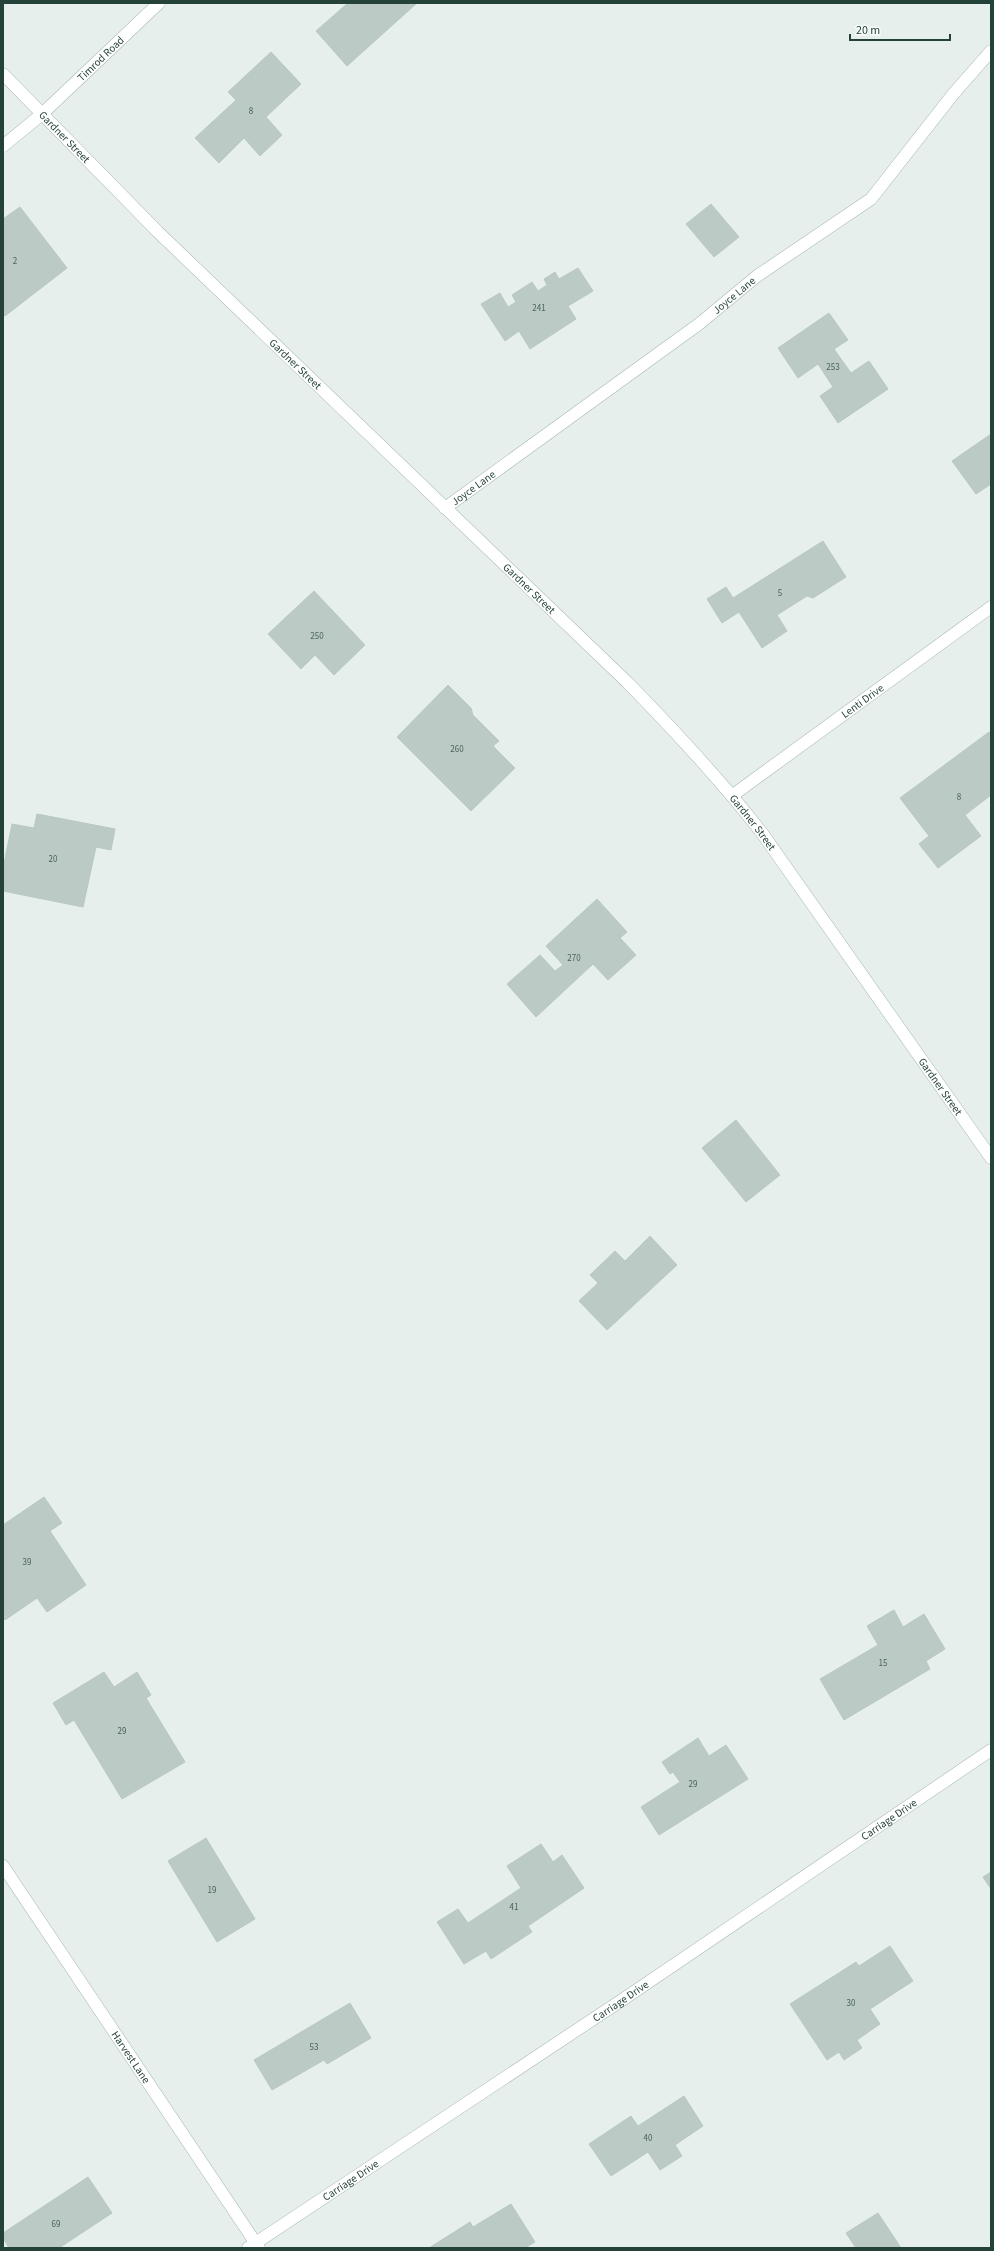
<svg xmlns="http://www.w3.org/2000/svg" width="994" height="2251" font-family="'Source Sans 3',sans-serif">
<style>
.building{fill:#bbcac4;stroke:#b8c9c2}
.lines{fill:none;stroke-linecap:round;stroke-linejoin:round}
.street-casing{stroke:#a8b8b2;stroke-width:13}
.street{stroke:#fff;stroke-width:12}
.labels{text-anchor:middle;stroke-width:3;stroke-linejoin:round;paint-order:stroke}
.number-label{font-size:9px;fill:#4a645c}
.street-label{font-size:11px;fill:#24423a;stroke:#f7fbf9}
</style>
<rect width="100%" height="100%" fill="#e6efeb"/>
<path class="building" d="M348,3H417L347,66L316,31Z
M271,52L301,84L266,117L282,135L260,156L244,138L219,163L195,138L236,100L228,92Z
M711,204L739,237L714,257L686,224Z
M20,207L67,268L5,316L3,314V219Z
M578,268L593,291L568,306L576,319L530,349L519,331L505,341L481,304L500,293L508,307L516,302L512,295L532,282L538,291L547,285L544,279L555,272L559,279Z
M829,313L848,340L834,349L851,373L869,361L888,389L838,423L820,396L833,387L818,364L798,378L778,348Z
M991,434V484L976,494L952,461Z
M823,541L846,577L813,598L807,596L777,615L787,631L762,648L739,612L722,623L707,599L726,587L733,598Z
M314,591L365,645L334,675L315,655L301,669L268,634Z
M448,685L471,708L473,715L499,741L493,746L515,768L471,811L397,737Z
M989,732L991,735V795L965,815L981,836L938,868L919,844L929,836L900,798Z
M37,814L115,829L111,850L96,847L83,907L3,891V869L12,824L34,828Z
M597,899L627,932L620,938L636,955L608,980L593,964L536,1017L507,984L540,955L555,971L563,965L546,946Z
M736,1120L780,1175L746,1202L702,1148Z
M650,1236L677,1265L607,1330L579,1301L598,1283L590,1275L615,1251L625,1261Z
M44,1497L62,1523L50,1531L86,1585L47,1612L37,1598L5,1620L3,1617V1525Z
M894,1610L903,1627L924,1614L945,1649L926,1661L930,1669L844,1720L820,1679L878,1645L867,1626Z
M104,1672L114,1687L137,1672L151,1695L146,1698L185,1762L122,1799L74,1720L66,1725L53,1703Z
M698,1738L709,1756L726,1745L748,1779L659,1835L641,1807L680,1782L673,1772L670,1774L662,1762Z
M206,1838L255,1919L217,1942L168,1861Z
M541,1844L553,1862L562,1855L584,1888L528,1926L532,1932L491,1959L486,1951L464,1964L437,1922L458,1909L468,1923L521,1888L507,1866Z
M991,1872V1889L983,1877Z
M890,1946L913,1981L870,2009L880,2024L857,2040L862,2048L844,2060L839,2052L827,2060L790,2004L856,1962L859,1966Z
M350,2003L371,2038L327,2064L324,2060L272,2090L254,2060Z
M684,2096L703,2126L675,2145L682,2156L660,2170L648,2152L611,2176L589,2144L631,2116L638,2126Z
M88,2177L112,2213L59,2248H9L3,2238V2233Z
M511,2204L535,2242L525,2248H429L470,2222L473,2227Z
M878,2213L901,2248H856L846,2233Z"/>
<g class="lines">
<defs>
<g id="street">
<path id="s1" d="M3,74L158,232L627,682C674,730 720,779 762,833L991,1158"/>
<path id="s2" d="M3,146L42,114L159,3"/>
<path id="s3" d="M445,508L699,324L757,276L871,199L954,93L991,51"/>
<path id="s4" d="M733,795L991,607"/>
<path id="s5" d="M3,1866L259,2248"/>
<path id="s6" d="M248,2248L625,1998L991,1750"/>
</g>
</defs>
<use href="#street" class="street-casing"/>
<use href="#street" class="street"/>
</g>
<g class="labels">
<g class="number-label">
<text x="251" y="114">8</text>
<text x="15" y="264">2</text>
<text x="539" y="311">241</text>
<text x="833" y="370">253</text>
<text x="780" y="596">5</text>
<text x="317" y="639">250</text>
<text x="457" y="752">260</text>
<text x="959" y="800">8</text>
<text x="53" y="862">20</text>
<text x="574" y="961">270</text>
<text x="27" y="1565">39</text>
<text x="883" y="1666">15</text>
<text x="122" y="1734">29</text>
<text x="693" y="1787">29</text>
<text x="212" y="1893">19</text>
<text x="514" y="1910">41</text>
<text x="851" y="2006">30</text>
<text x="314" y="2050">53</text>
<text x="648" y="2141">40</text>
<text x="56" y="2227">69</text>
</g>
<g class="street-label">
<text dy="4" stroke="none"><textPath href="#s2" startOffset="131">Timrod Road</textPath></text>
<text dy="4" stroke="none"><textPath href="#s1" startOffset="88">Gardner Street</textPath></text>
<text dy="4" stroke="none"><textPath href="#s3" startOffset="359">Joyce Lane</textPath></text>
<text dy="4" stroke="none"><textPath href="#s1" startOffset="412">Gardner Street</textPath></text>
<text dy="4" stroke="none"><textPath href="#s3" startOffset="35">Joyce Lane</textPath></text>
<text dy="4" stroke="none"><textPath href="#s1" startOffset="736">Gardner Street</textPath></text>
<text dy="4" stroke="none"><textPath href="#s4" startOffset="160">Lenti Drive</textPath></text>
<text dy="4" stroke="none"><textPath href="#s1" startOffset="1060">Gardner Street</textPath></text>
<text dy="4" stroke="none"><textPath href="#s1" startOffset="1384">Gardner Street</textPath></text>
<text dy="4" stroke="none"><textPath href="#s6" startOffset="771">Carriage Drive</textPath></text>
<text dy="4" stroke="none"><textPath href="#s6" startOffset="447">Carriage Drive</textPath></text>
<text dy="4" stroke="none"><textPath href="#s5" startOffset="230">Harvest Lane</textPath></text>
<text dy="4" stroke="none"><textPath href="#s6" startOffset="123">Carriage Drive</textPath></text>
</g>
</g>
<rect width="994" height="2251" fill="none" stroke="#24423a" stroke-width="8"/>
<path d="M850 34v6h100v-6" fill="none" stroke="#24423a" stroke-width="2"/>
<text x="856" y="34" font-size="12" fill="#24423a" stroke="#f7fbf9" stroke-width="3" paint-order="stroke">20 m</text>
</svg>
